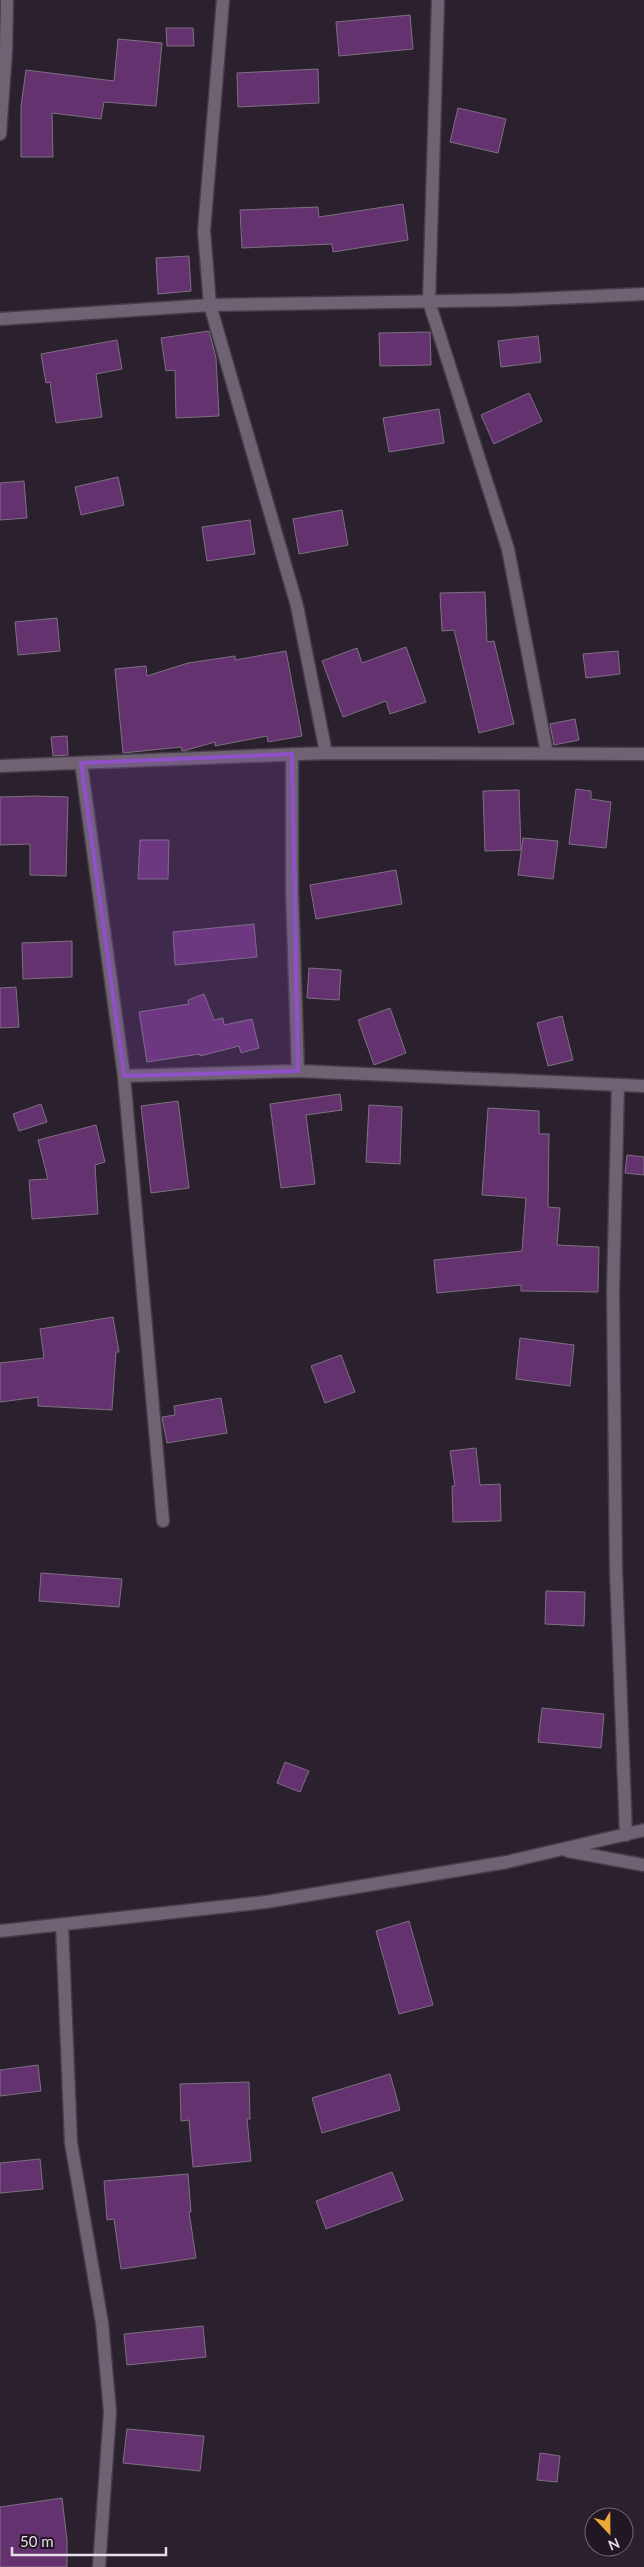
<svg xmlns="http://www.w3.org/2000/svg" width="644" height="2567" font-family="Lato,sans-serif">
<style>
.building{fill:#653270;stroke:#7d7080}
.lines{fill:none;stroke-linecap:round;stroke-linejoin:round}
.street-casing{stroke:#463c47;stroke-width:15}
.street{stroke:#6f6272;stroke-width:12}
.marked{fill:#9050c7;fill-opacity:0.2;stroke:#9050c7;stroke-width:4;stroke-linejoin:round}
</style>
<rect width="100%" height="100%" fill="#2b202d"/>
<path class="building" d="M410,15L413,49L339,56L336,22Z
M166,28H193L194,46H167Z
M118,39L162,43L156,106L104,102L101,119L52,113L53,157H21V106L26,70L114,81Z
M318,69L319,103L238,107L237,73Z
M458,108L506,119L498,153L450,142Z
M403,204L408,240L333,252L332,244L242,248L240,210L318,207L319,217Z
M189,256L191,291L158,294L156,258Z
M209,331L216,358L219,416L176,418L175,370L166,371L161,338Z
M430,332L431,365L380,366L379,333Z
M538,336L541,362L501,367L498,341Z
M117,340L122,369L96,374L102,417L56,423L50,382L46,383L41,354Z
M529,393L542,421L494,444L481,415Z
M439,409L444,443L389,452L383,418Z
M118,477L124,505L81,515L75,487Z
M24,481L27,518L0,520V483Z
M342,510L348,545L299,554L293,519Z
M250,520L255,554L207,561L202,527Z
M485,592L487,642L494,641L514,724L479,733L454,630L442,631L440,593Z
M57,618L60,651L18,655L15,622Z
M406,647L426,702L390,714L386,701L343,717L322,661L357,648L362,663Z
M286,651L302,736L268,742L267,736L215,746V742L187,750L182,751L181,747L123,753L115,669L146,666L147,676L188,663L235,656V660Z
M618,651L620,674L586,678L583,654Z
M575,719L579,740L554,745L550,724Z
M67,736L68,755L53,756L51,737Z
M576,789L591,791V799L611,802L606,848L569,844Z
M519,790L521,850L485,851L483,791Z
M36,796L68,797L66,876L30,875V844L0,845V797Z
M523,838L558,841L553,879L518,875Z
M140,840H169L168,879H138Z
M396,870L402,904L316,919L310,885Z
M254,924L257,957L175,965L173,932Z
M72,941V977L23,979L22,943Z
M309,968L341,970L339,1000L307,998Z
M16,987L19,1027L0,1028V988Z
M204,994L214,1020L223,1018L224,1025L252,1019L259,1048L241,1053L239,1046L200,1056V1054L147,1062L139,1012L189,1004L188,1000Z
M390,1008L406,1053L374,1065L358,1020Z
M562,1016L573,1060L548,1066L537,1023Z
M340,1094L342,1110L306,1115L315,1184L281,1188L270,1104Z
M178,1101L189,1188L151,1193L141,1106Z
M41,1104L47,1122L19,1131L13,1114Z
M369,1105L402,1107L400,1164L366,1162Z
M488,1108L539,1111V1134H549L548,1207L560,1208L557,1245L599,1247L598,1292L521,1291V1285L437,1293L434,1260L522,1251L526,1198L482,1195Z
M96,1125L105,1162L95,1165L98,1214L32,1219L29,1180L48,1179L38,1140Z
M627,1155L644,1157V1175L625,1173Z
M113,1317L119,1352H116L112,1410L38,1406V1397L0,1402V1363L44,1358L40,1329Z
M520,1338L574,1345L570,1386L516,1379Z
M341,1355L355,1392L325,1403L311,1366Z
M221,1398L227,1433L167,1443L162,1417L175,1415L174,1406Z
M476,1448L480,1485L500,1484L501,1521L453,1522L452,1486H455L450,1451Z
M41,1573L122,1579L119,1607L39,1601Z
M546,1591L585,1592L584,1626L545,1624Z
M542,1708L604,1714L601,1748L538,1742Z
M285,1762L309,1771L300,1792L277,1783Z
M409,1921L433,2005L399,2014L376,1931Z
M38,2065L41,2091L0,2096V2070Z
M390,2074L400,2110L322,2133L312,2098Z
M249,2082L250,2119H247L251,2161L193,2167L189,2120L181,2121L180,2084Z
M40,2159L43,2189L0,2193V2163Z
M392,2172L403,2200L326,2229L316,2201Z
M188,2174L191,2212H189L196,2258L121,2269L114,2219L107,2220L104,2181Z
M203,2326L206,2357L127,2365L124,2334Z
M127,2429L204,2436L200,2471L123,2463Z
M540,2453L560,2456L557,2482L537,2480Z
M62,2498L67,2540V2567H0V2507Z"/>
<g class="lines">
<defs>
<path id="street" d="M223,0L204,231L210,305L297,606L326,753
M438,0L429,302L508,549L547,753
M0,134L6,51L7,0
M0,319L210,305L512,300L644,294
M292,754V890L298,1071
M81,763L124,1076L163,1521
M0,766L326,753L644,754
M124,1076L298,1071L644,1086
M618,1085L613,1291L616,1570L626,1835
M568,1851L644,1865
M62,1924L71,2143L102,2323L110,2412L99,2567
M0,1931L266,1902L507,1862L644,1830"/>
</defs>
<use href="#street" class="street-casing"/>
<use href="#street" class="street"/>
</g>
<path class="marked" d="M292,754L298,1071L124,1076L81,763Z"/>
<g transform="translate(609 2532) rotate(158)"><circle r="24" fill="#211623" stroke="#706671"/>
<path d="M0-4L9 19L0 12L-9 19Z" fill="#eba939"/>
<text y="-8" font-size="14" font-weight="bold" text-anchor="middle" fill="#e6dee7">N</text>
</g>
<path d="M12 2547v8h154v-8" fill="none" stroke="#e6dee7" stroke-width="2.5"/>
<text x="20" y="2547" font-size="15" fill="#e6dee7" stroke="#211623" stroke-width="4" paint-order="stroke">50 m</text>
</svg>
